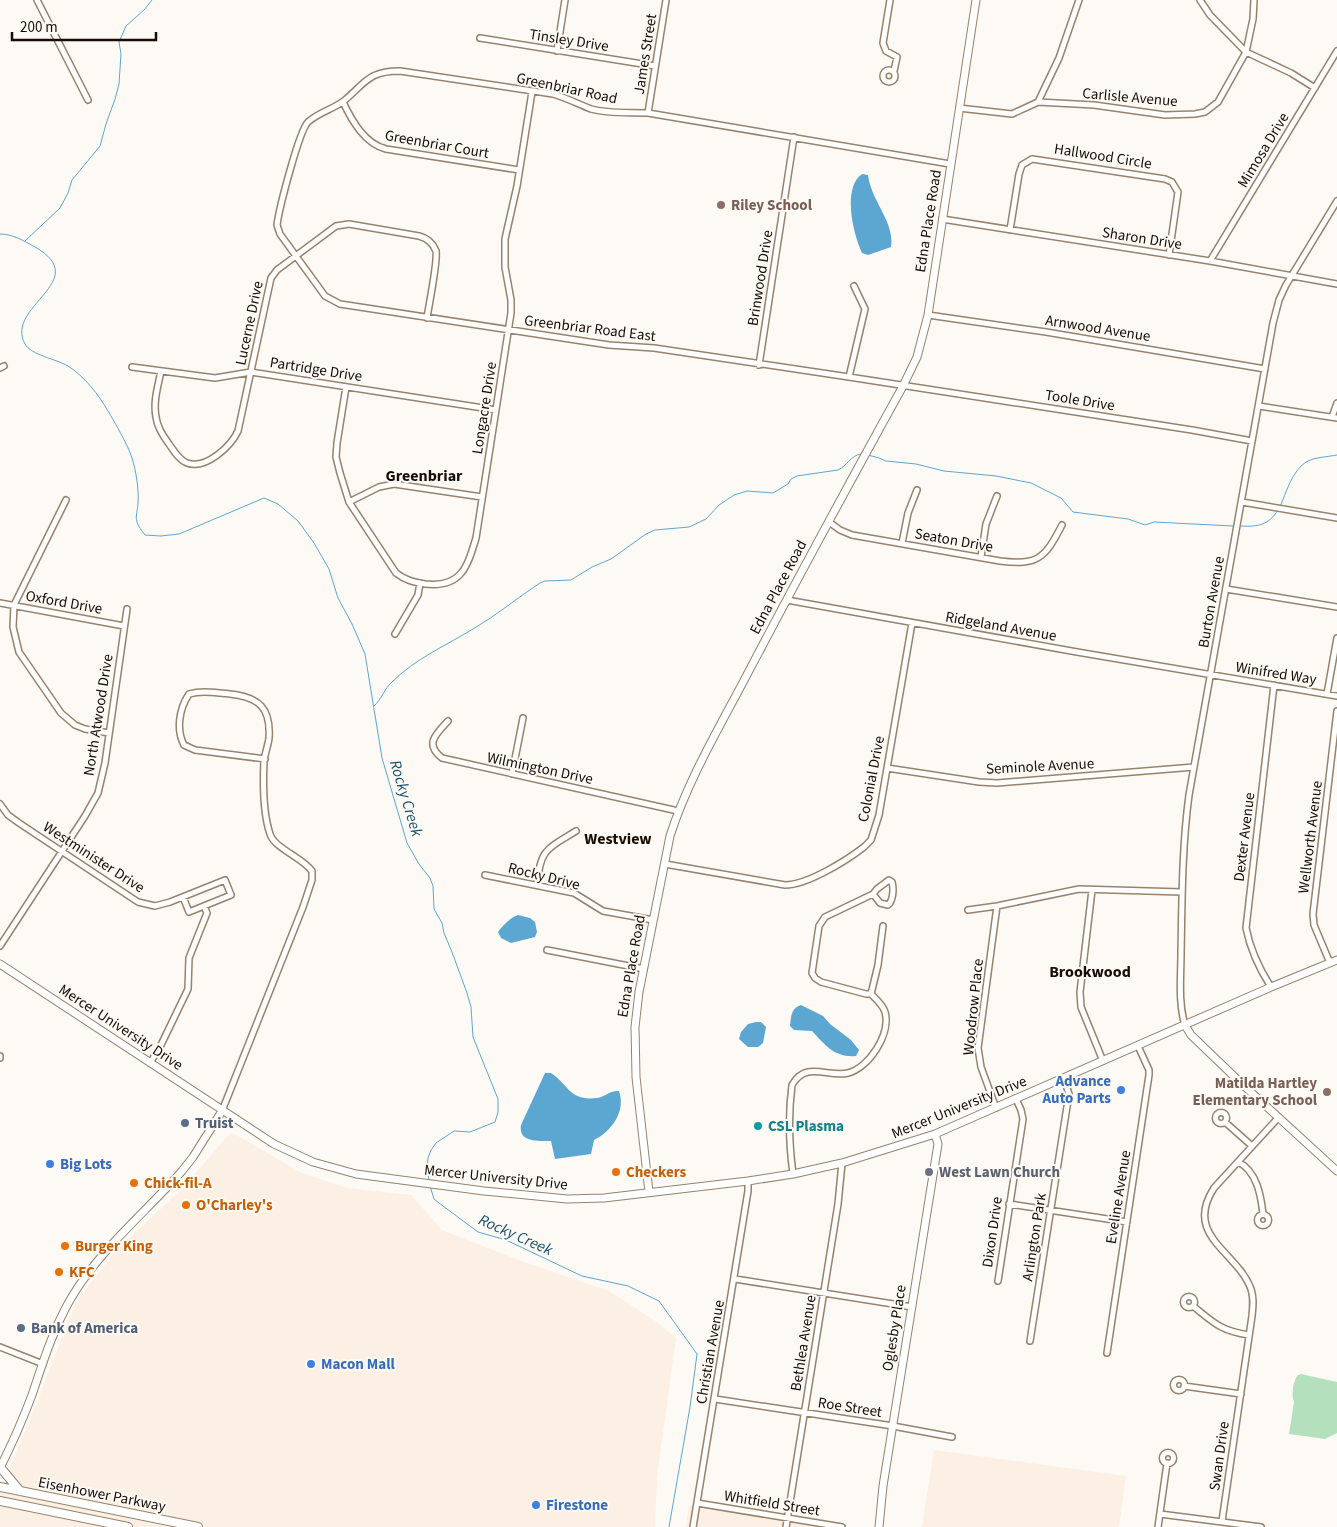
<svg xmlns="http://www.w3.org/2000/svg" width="1337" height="1527" font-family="'Source Sans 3',sans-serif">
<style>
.built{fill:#fcf0e4}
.green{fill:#b4e0bd}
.water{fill:#5ca7d2}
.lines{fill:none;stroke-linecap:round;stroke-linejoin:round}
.stream{stroke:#5ca7d2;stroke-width:1}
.street-casing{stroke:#97826c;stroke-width:8}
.secondary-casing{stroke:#97826c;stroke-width:9}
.primary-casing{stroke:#97826c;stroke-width:10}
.street{stroke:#fff;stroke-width:5}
.secondary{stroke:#fff;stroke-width:7}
.primary{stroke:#fff;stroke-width:8}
.education-dot{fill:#8d6e63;stroke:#fdf9f4;stroke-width:2}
.shop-dot{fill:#3f7fe0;stroke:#fdf9f4;stroke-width:2}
.service-dot{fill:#5c6f8a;stroke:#fdf9f4;stroke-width:2}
.culture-dot{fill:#0f9aa8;stroke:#fdf9f4;stroke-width:2}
.food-dot{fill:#e8710a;stroke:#fdf9f4;stroke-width:2}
.worship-dot{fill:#6b7280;stroke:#fdf9f4;stroke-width:2}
.labels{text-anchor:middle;stroke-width:4;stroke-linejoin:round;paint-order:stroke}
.street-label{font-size:15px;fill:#150d06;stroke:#fdf9f4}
.education-label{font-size:15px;font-weight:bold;fill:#785e54;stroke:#fdf9f4;text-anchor:start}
.shop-label{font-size:15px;font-weight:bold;fill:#366cbe;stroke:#fdf9f4;text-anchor:start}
.service-label{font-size:15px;font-weight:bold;fill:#4e5e75;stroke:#fdf9f4;text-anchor:start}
.culture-label{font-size:15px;font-weight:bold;fill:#0d838f;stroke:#fdf9f4;text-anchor:start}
.food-label{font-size:15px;font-weight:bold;fill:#c56008;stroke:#fdf9f4;text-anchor:start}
.worship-label{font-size:15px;font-weight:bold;fill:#5b616d;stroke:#fdf9f4;text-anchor:start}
.neighbourhood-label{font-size:16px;font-weight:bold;fill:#150d06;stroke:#fdf9f4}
.water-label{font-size:16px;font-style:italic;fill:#16506e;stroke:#fdf9f4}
</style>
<rect width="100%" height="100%" fill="#fdf9f4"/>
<path class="built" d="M231,1132L302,1173L347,1188L411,1195L442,1230L521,1261L609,1291L657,1322L676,1338L657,1477L655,1527H0V1491L32,1415L76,1302L117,1249L181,1190Z
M934,1450L1126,1476L1119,1527H922Z
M689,1505L828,1527H686Z"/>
<path class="green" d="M1301,1374L1337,1382V1433L1325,1439L1289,1434L1294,1402C1291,1395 1293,1381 1298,1375Z"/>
<path class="water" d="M862,174L868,175C871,201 895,222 891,247L868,255L862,253C853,234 842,188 862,174Z
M518,915L530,918L535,922L537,932L535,937L511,943L501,938L498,932C502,926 511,917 518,915Z
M801,1005L823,1016L830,1024L851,1040L859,1050L856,1056C835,1058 825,1045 812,1031L794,1030L790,1026C791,1017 791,1008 801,1005Z
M756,1022H761L766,1027L763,1043L758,1047H748L739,1039L741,1032L748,1024Z
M545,1073H551C570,1086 569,1101 597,1098C605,1097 610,1090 619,1091C626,1111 612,1131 594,1140L591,1154L555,1159L551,1141C539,1141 518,1143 521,1125Z"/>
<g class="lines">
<path class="stream" d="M0,234C13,234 24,241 35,247C94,281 4,306 25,344C31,355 56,359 68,366C84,376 99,395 108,411C114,421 129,447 132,458C136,471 139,489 138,503C138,509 135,516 137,522C138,526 142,531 145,535L161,536L179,534L264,498L278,504L298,521L314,543L329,569L338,598L352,624L365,654L382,758L407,843L419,864L430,878L433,886L434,909L442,923L444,933L452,952L467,993L471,1007L473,1037L498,1099V1112L495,1122L470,1132L454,1131L436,1143L431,1150L428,1158L427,1170L429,1180
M25,241L60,208L68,193L72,180L100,146L106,124L115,99L119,84L121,54L119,42L126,26L144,10L152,0
M868,455L879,458L886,461L916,464L944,471L996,476L1031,483L1061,498L1073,512L1128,519L1145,525L1154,522L1233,526
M1280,507C1286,493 1292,471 1306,462C1315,457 1327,457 1337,455
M1241,526C1258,527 1269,525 1278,510
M374,706C382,699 384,689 392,682C415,659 445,646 473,629C497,615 517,598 540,583L545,581L571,580L592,567L611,559L646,534L655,530L689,527L706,519L719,505L734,495L747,491L773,493L788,484L791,479L797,476L838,470C847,466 851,455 861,454
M430,1186L434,1199L439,1203L478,1232L506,1240L582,1276L628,1286L659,1301L697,1354L690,1407L669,1527"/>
<defs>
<path id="street" d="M37,0L88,100
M890,0L883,43L886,51L897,57L894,71
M1200,0L1210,15L1246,52L1291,73L1315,88
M480,38L655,66
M557,51L565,0
M883 76a6 6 0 1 1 12 0a6 6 0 1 1-12 0Z
M343,102C352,121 365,144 386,149L519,170
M1038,102L1059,58L1079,0
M959,108L1012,114L1038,102L1094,105L1165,115L1195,114L1205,112L1218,102L1246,52L1253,19L1254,0
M648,113L666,0
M950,164L648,113C630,112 609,114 591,109C578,104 567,98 553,94L400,71C369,71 366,82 345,100C334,109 319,112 308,122C299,131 279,209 277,225L280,234L325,296L340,304L609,345L654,348L849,377L1192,430L1252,441
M942,219L1210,261L1337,284
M1010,230L1019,174L1022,165L1032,159L1165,179L1172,182L1178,192L1169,255
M1210,261L1337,51
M928,315L1046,332L1265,369
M759,365L794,137
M132,367L215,378L251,372L496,410
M0,368L4,366
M161,371C158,386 153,402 156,417C157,426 163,436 169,444C174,451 179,460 187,463C206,470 231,446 238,431L271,278L277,270L336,226L349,224L419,236C427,238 433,243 436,251C438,261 429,304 427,318
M849,377L865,309L854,286
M346,387L337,443L336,457L340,473L349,502L396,573C405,580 413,582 425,584C461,588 467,568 476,538L511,313V300L505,267V239L517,186L532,92
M1259,406L1337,418
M1332,417L1337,403
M66,500L14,605L13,627L19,652L61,713L75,725L85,729L109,733
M349,502L379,487L394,484L482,497
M1242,502L1337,518
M829,522L840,530L852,535L1000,561C1038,566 1045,558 1062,525
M902,543L908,513L917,490
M981,557L986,524L997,496
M1226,589L1337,607
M787,600L1077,652L1337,696
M0,603L124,626
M395,634L418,595L420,583
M1327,694L1337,638
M448,721C436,734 424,744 442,758L678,811
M887,768L979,782L997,783L1194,767
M512,774L523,718
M0,804L8,815L19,823L138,902L155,906L170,902L225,880L231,895L189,912L183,897
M665,864L785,885C807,885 846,861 864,847L871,840L879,815L912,623
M485,875L574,893L603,911L653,920
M889,880L892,882C894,889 893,901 888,905L880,903L873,894L877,889Z
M537,885C540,849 547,849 576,831
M1092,890L1080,992L1081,1007L1103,1061
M968,910L997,906L1079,889L1182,892
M0,946L85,816L98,793L105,763L127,609
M547,950L644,969
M1330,963L1314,925L1313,914L1337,711
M1271,987C1260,970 1250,948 1246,928L1274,685
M871,994L878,965L883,926
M1185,1025C1178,1003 1181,976 1181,953C1182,900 1182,847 1189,795L1273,323L1279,300L1286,285L1337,201
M0,1056V1058
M150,1063L160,1047L188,989L189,958L207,913L204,906
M996,1108L981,1067L978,1048L997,906
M222,1111L303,907L312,880V871C303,858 274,848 270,834C263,813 263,782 264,761C265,753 268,746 269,738C271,708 259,697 230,694C215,693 203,690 189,694C179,709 176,730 184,745L195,750L265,759
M1215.5 1118a5.5 5.5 0 1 1 11 0a5.5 5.5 0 1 1-11 0Z
M1225,1122L1252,1146
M1238,1162C1257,1171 1261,1196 1263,1214
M793,1174C789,1144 788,1115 792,1085C806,1060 828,1078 848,1073C869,1068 891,1034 885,1012C883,1005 876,999 871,994H866L821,982L815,978L812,973L819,926L825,917L873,894
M1009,1204L1127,1222
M1257.5 1220a5.5 5.5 0 1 1 11 0a5.5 5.5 0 1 1-11 0Z
M735,1279L912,1307
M998,1281L1023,1119L1021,1110L1016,1099
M1183.5 1302a5.5 5.5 0 1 1 11 0a5.5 5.5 0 1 1-11 0Z
M1193,1306C1214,1323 1221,1331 1249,1335
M1030,1341L1069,1094L1064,1079
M0,1347L43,1364
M1107,1353L1149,1075V1070L1138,1046
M1173.5 1385a5.5 5.5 0 1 1 11 0a5.5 5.5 0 1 1-11 0Z
M1184,1386L1241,1394
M715,1399L893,1426L952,1437
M1162.5 1458a5.5 5.5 0 1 1 11 0a5.5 5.5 0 1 1-11 0Z
M697,1503L842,1527
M1160,1514L1261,1527
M1222,1521L1252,1316C1253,1306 1254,1298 1251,1289C1237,1251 1183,1236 1214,1188L1278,1118
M693,1527L748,1191V1181
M786,1527L838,1204L842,1163
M1158,1527L1167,1463"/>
<path id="secondary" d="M0,964L274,1144L313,1162L356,1174L484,1191L567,1199L604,1198L748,1181L793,1174L842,1163L935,1134L1271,987L1337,960
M1185,1025L1191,1035L1242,1084L1337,1171
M649,1192L636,1077L635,1027L639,992L670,836C689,777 722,723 750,669C800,574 851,480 903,386L917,357L928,315L976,0
M0,1468C12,1444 23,1419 32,1395C43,1362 53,1330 70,1300C99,1250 145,1213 182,1171L193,1157L222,1111
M879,1527L883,1486L938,1144L935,1134"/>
<path id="primary" d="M0,1467L20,1491
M0,1487L198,1527
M0,1501L128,1527"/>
</defs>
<use href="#street" class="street-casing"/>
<use href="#secondary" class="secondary-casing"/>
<use href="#primary" class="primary-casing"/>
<use href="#street" class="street"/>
<use href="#secondary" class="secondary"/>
<use href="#primary" class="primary"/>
</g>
<g class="education-dot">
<circle cx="721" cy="205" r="5"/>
<circle cx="1327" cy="1092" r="5"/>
</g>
<g class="shop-dot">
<circle cx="1121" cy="1090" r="5"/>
<circle cx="50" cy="1164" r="5"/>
<circle cx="311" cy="1364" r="5"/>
<circle cx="536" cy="1505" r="5"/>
</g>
<g class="service-dot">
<circle cx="185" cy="1123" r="5"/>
<circle cx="21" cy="1328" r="5"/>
</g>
<circle class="culture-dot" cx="758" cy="1126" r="5"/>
<g class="food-dot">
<circle cx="616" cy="1172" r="5"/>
<circle cx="134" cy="1183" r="5"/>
<circle cx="186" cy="1205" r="5"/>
<circle cx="65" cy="1246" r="5"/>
<circle cx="59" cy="1272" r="5"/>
</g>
<circle class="worship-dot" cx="929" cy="1172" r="5"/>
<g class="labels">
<g class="street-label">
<text transform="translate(569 40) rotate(9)" y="5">Tinsley Drive</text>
<text transform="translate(645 54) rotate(-81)" y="5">James Street</text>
<text transform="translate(567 88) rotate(12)" y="5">Greenbriar Road</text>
<text transform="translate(1130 97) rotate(5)" y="5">Carlisle Avenue</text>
<text transform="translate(437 144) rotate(10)" y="5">Greenbriar Court</text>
<text transform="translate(1263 150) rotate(-59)" y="5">Mimosa Drive</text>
<text transform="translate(1103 156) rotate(9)" y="5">Hallwood Circle</text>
<text transform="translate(928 221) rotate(-81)" y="5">Edna Place Road</text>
<text transform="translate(1142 238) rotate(9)" y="5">Sharon Drive</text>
<text transform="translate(760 278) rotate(-81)" y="5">Brinwood Drive</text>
<text transform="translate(249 323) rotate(-78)" y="5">Lucerne Drive</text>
<text transform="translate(590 328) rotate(7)" y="5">Greenbriar Road East</text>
<text transform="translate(1098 328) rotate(9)" y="5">Arnwood Avenue</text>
<text transform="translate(316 369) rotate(9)" y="5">Partridge Drive</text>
<text transform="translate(1080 400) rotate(9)" y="5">Toole Drive</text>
<text transform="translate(484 408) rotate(-81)" y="5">Longacre Drive</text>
<text transform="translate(954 540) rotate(10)" y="5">Seaton Drive</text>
<text transform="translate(778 587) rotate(-62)" y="5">Edna Place Road</text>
<text transform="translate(64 602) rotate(10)" y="5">Oxford Drive</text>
<text transform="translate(1211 602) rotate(-80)" y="5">Burton Avenue</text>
<text transform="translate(1001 626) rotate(10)" y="5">Ridgeland Avenue</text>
<text transform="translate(1276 673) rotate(9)" y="5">Winifred Way</text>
<text transform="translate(98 715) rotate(-81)" y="5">North Atwood Drive</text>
<text transform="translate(1040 766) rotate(-3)" y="5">Seminole Avenue</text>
<text transform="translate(540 768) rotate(12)" y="5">Wilmington Drive</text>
<text transform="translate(871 779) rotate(-79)" y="5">Colonial Drive</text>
<text transform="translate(1244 837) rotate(-83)" y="5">Dexter Avenue</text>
<text transform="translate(1310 837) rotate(-83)" y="5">Wellworth Avenue</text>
<text transform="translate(94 857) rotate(33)" y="5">Westminister Drive</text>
<text transform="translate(544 876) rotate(14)" y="5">Rocky Drive</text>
<text transform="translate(631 966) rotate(-80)" y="5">Edna Place Road</text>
<text transform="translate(973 1007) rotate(-84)" y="5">Woodrow Place</text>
<text transform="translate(121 1027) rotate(33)" y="5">Mercer University Drive</text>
<text transform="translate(959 1107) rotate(-22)" y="5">Mercer University Drive</text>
<text transform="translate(496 1177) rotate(6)" y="5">Mercer University Drive</text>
<text transform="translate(1118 1197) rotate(-81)" y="5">Eveline Avenue</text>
<text transform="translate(992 1232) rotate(-82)" y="5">Dixon Drive</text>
<text transform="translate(1034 1237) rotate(-81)" y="5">Arlington Park</text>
<text transform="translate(894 1328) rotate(-81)" y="5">Oglesby Place</text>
<text transform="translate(803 1343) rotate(-81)" y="5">Bethlea Avenue</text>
<text transform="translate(710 1352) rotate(-80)" y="5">Christian Avenue</text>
<text transform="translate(850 1407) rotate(9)" y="5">Roe Street</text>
<text transform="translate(1219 1456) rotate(-82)" y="5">Swan Drive</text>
<text transform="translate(102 1494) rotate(11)" y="5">Eisenhower Parkway</text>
<text transform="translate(772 1503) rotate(9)" y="5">Whitfield Street</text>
</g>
<g class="education-label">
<text x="731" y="210">Riley School</text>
<text x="1317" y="1088" text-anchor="end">Matilda Hartley<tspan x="1317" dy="17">Elementary School</tspan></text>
</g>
<g class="shop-label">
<text x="1111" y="1086" text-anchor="end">Advance<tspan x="1111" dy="17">Auto Parts</tspan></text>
<text x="60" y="1169">Big Lots</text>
<text x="321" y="1369">Macon Mall</text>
<text x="546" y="1510">Firestone</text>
</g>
<g class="service-label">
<text x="195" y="1128">Truist</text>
<text x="31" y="1333">Bank of America</text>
</g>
<g class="culture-label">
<text x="768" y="1131">CSL Plasma</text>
</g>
<g class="food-label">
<text x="626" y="1177">Checkers</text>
<text x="144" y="1188">Chick-fil-A</text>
<text x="196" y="1210">O'Charley's</text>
<text x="75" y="1251">Burger King</text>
<text x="69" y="1277">KFC</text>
</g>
<g class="worship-label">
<text x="939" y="1177">West Lawn Church</text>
</g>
<g class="neighbourhood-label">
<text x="424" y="481">Greenbriar</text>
<text x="618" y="844">Westview</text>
<text x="1090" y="977">Brookwood</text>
</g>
<g class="water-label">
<text transform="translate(407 798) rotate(73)" y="6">Rocky Creek</text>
<text transform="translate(516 1234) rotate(24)" y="6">Rocky Creek</text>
</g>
</g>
<path d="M12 32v8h144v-8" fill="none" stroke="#150d06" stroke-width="2.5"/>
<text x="20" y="32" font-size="15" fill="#150d06" stroke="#fdf9f4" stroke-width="4" paint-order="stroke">200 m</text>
</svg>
